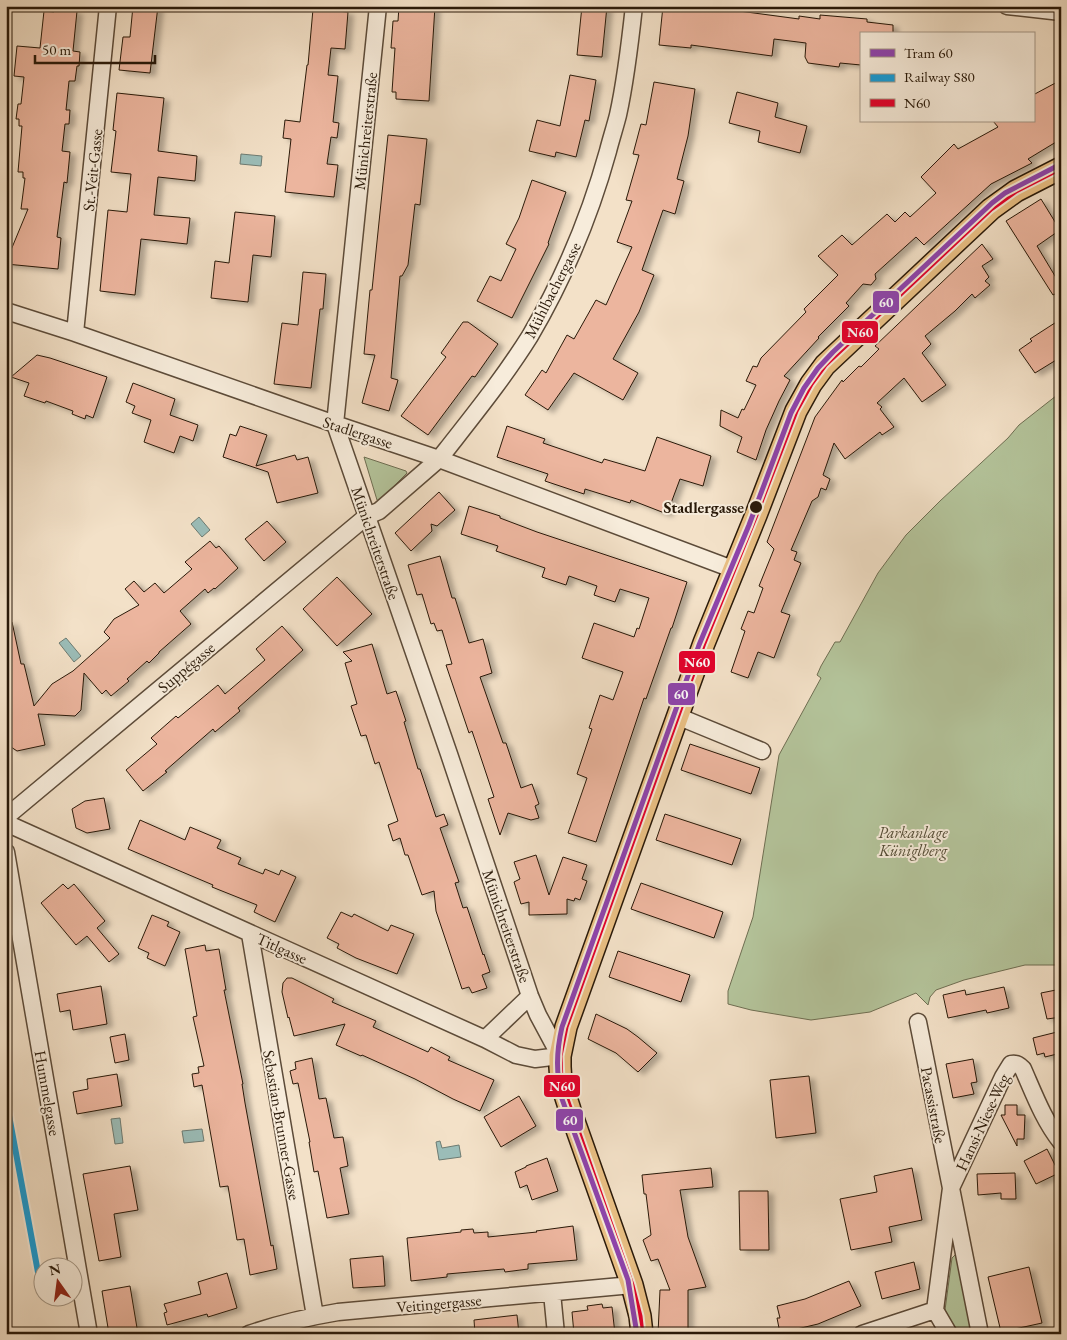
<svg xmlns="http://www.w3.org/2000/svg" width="1067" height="1340" font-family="'EB Garamond',serif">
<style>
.green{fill:#b4c49b;stroke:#6e6e52}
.water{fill:#9bbdb8;stroke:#6d7b72}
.building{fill:#ecb59e;stroke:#291909;filter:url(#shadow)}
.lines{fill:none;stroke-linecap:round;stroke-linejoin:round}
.minor-casing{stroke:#5c4b39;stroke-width:19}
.major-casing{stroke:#291909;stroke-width:24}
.minor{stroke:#f7ecdb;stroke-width:16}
.major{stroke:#eac084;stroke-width:21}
.bus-1-casing{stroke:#f7ecdb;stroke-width:9}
.bus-1{stroke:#e4002b;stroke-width:5}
.rail-1-casing{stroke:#f7ecdb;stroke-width:10}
.rail-1{stroke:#159dd9;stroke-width:6}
.tram-1-casing{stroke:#f7ecdb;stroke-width:9}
.tram-1{stroke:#8e44ad;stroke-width:5}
.stop-dot{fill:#291909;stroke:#f7ecdb;stroke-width:2}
.labels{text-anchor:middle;stroke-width:4;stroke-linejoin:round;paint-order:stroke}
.street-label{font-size:16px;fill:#291909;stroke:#f7ecdb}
.stop-label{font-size:16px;font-weight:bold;fill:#291909;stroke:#f7ecdb;text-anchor:end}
.park-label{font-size:16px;font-style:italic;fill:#534c35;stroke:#f7ecdb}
.line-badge{stroke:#f7ecdb;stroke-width:2}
.badge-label{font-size:14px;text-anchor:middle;font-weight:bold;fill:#fff}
</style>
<defs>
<filter id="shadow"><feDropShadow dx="5.5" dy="3" stdDeviation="2.5" flood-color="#0004"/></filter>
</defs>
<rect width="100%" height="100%" fill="#f3e1c8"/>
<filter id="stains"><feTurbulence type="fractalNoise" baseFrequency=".004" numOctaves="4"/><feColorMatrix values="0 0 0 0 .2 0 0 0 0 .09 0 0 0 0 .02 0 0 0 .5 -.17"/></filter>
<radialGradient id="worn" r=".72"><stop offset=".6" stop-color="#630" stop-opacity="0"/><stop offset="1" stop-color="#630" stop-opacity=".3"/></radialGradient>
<path class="green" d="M1061,392V965H1025L964,980L936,990L930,997L928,1005L916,993L870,1012L811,1020L751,1010L728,1004V991L753,917L779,755L821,678L817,675L821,666L835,642H840L878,573L906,535L940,501L1008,438L1019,425Z
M364,457L406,471L407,473L379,501L377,500Z
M955,1255L960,1256L976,1334H958L945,1310L952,1258Z"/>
<path class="water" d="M241,154L262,156L261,166L240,164Z
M199,517L210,530L202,537L191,524Z
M66,638L81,656L74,662L59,643Z
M120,1118L123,1143L115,1144L111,1119Z
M202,1129L204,1141L184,1143L182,1131Z
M440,1141L442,1148L459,1145L461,1157L439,1160L436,1142Z"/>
<path class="building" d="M55,6H71L70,11H77L73,51L80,52L79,66H77L75,81H69L66,110H70L69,124H65L62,151L70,152L67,183L64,182L57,237L61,238L58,269L6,264V249L11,250L28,209H21L25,178H23V172H18L22,126H19V119H16L18,104H21L24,77L14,76L17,46L40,48L44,11L54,12Z
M133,6H158L150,73L119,70L123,37H130Z
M399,6H435L429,101L396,99V92H392L395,48H391L393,21H398Z
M582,6H607L602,57L577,55Z
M663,6H686L709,9V7L799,19V16L820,19V15L867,19V22L893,25V34H861V65L840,63L839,67L808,63L805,57L806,43L774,39L772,56L691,45V48L659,45Z
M313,9L348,12L345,49L331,48L328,75L338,76L333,122L339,123L337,138L331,137L327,164L338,165L334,197L285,192L291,139L283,138L285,120L300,122L307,65H308Z
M570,75L596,80L589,121L585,120L576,157L556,152L555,157L529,151L537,120L560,126Z
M1061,80V139L1028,159L1032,163L991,184L924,245L916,237L875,274L876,279L871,285L863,284L846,303L849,306L818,337L819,338L784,376L790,380L779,401L766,430L756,460L737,452L742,437L720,426L721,410L738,418L742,409L744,410L756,385L746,381L753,366L757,367L761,358L806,312L804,309L838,275L818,256L842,235L852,245L887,214L895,222L905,212L910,217L936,193L921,177L954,144L958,149L998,127L993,121H1033V95Z
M654,82L695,89L688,136L677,179L684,181L675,214L663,210L642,270L654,275L639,312L613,359L638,373L623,400L574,373L548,410L525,395L542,370L546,373L567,335L574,339L596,300L606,305L632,247L617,242L632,201L626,200L639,155L633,154L641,124L646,125Z
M737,92L778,103L775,117L807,126L800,153L758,142L760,131L729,123Z
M117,93L164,98L158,151L197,156L195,181L158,177L154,215L190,218L187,244L141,239L135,295L100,291L108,210L127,212L131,174L111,172L116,131L113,130Z
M388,135L427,139L420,205L415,204L408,265L402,276H400L391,378L398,380L389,411L362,403L375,355L364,354L370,290H372Z
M532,180L566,192L548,243L549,244L512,318L477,301L490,276L501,281L516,249L506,244L519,218Z
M1041,199L1060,230L1037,246L1061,286V291L1053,295L1006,221Z
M235,212L275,216L271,257L253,255L248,302L211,298L215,261L229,263Z
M982,244L993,259L982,266L989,277L985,281L990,285L975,298L972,294L955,311L925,336L931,344L922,353L946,385L922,402L904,378L877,403L882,407L880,409L894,427L882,435L880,432L845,459L834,443L823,475L830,479L826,490L821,488L818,497L812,501L791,550L797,552L794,560L801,563L781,612L790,615L774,658L758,652L748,678L731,672L745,631L741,629L748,611L754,613L763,588L759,586L774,549L767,542L815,417L842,380L843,382L859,366L861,367L879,349L875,346Z
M303,272L326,274L323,309H320L311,388L274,384L282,323L298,325Z
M1061,319V357L1035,373L1019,350L1032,341L1030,339Z
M463,322H468L498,344L475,377L472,376L428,435L401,416L446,357L441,353Z
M37,355L50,358L107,377L93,418L86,415L85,419L72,414L73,411L46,401L45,403L24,396L29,383L11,377Z
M133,383L175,399L170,415L198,425L193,441L180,436L174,453L144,442L151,420L132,413L135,406L126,402Z
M240,426L267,435L256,466L295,455L297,460L308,457L318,493L277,503L268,472L223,457L230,434L236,436Z
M507,426L545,439L543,443L602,463L604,459L645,471L657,437L711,456L703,486L680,479L667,514L631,500L630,503L585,489L584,494L545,481L548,474L497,457Z
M439,492L455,510L437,526L431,524L432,531L411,551L395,533Z
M469,506L500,516V518L537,532L687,582L672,628H671L646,699L644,698L596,842L568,833L587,778L577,774L592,729L589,728L600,695L613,700L623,672L582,658L594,623L634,637L637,628L639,629L649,598L620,589L615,602L594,595L597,586L569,576L566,585L542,577L545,568L496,551L498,546L461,534Z
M267,521L286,542L264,561L245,539Z
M210,541L216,548L219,546L238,568L215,589L214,588L208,593L205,589L180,611L191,624L159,652V653L149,663L147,661L127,679L129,681L111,696L106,690L102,694L84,673L81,710L75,716L38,714L45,745L17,751L8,745L6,736V622H12L21,664H24L34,706L52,684L73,671L110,638L104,632L114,619L139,605L125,589L134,581L144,592L155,583L164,593L192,569L185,562Z
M440,556L452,598H455L469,643L483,639L492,673L480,677L503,743H506L521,788L532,784L539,804L535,806L539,818L531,820L508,813L500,835L488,799L494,797L472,731L469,733L446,665L452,664L442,630L437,631L434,623L431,624L422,594L417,595L408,565Z
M337,577L372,614L337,646L303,609Z
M282,626L303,650L238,708L240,711L215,732L213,729L165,771L167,772L143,791L126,770L157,744L151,738L176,716L178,718L218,685L225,694L265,660L256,649Z
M372,644L387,694L396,691L406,721L404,722L418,769H420L436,817L444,814L448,825L440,828L459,882L455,883L463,908L467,907L483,955L484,954L490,972L482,975L487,988L472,993L469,987L462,989L436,911L434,891L422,895L408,855H405L400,838L393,841L388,825L398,821L379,762L375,764L366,735L361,736L351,706L357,704L345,663L352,661L343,652Z
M690,744L760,768L751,794L681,770Z
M104,798L110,829L87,833L76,828L72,809L85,801Z
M665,814L741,839L732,865L656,840Z
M140,820L185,840L190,827L221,840L217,848L241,858L238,864L263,874L265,869L279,875L281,870L296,877L275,922L254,912L257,905L212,887L213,885L128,849Z
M536,855L549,895L563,857L587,865L582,879L587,881L580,900L575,898L574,901L567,899V914L529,915V902L521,904L514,882L520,879L514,862Z
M641,883L723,912L714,938L631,909Z
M63,884L68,889L74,884L105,921L97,928L119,954L109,962L87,936L76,945L41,903Z
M341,912L352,917L354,914L388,931L391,925L414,934L397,974L356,958L337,948L339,944L327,938Z
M152,915L169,922L167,926L180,932L165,966L147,958L149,953L138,948Z
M205,945L206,951L219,949L226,990H224L243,1084H242L245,1103L271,1246L273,1245L277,1269L250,1275L244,1239L237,1240L228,1186L220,1187L202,1085L194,1087L192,1074L199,1073L198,1067L204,1066L193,1017L197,1016L185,949Z
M618,951L690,975L681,1002L609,977Z
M287,978H292L334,999L332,1002L376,1021L373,1027L428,1052L431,1047L450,1057L448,1060L494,1080L480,1111L453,1099L415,1079L362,1055L361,1056L336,1045L345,1024L294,1036L289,1017L288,1018L282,992L283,983Z
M101,986L107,1024L73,1030L70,1010L60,1012L57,994Z
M1004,987L1009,1008L987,1013L986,1010L948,1018L943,995L965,990L966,995Z
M1061,989V1017L1047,1019L1041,993Z
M596,1014L627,1029L638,1037L657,1053L638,1072L616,1053L588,1039Z
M1057,1032L1061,1048V1053L1045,1057L1044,1053L1037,1055L1033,1038Z
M125,1034L129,1060L115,1063L110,1037Z
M312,1058L319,1099L326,1098L334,1138L343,1137L348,1166L340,1168L349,1214L327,1218L318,1171L314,1172L309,1142H310L298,1083L293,1084L290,1071L296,1069L295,1062Z
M973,1059L977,1082L971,1083L974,1094L953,1098L946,1064Z
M117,1074L122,1106L77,1114L73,1092L88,1089L87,1079Z
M809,1076L816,1133L776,1138L770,1080Z
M519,1096L536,1126L501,1147L484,1117Z
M1005,1105H1017V1115H1025L1024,1139H1017V1146L1001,1115H1005Z
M1047,1149L1059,1173L1036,1184L1024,1161Z
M547,1158L558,1191L532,1200L527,1185L520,1188L515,1172L526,1167V1166Z
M130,1166L138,1210L114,1214L121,1257L99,1261L83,1174Z
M711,1168L713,1187L680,1190L688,1237L706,1287L688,1290V1334H658L660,1290H670L658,1259L651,1261L643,1240L651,1235L646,1194H644L642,1175Z
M912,1168L922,1220L889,1227L892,1242L851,1250L840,1199L877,1192L874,1176Z
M1015,1173L1016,1199H1001V1193L978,1195L977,1174Z
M739,1191H768L769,1250H740Z
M573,1226L577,1260L528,1264V1269L505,1272L504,1269L447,1274V1277L411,1281L407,1238L461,1232V1230L473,1229L474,1233L488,1232V1237L537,1232L536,1231Z
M383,1256L385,1286L353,1288L350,1259Z
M914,1262L920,1289L882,1299L875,1272Z
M1029,1267L1042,1323L1001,1332L988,1277Z
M227,1273L237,1308L208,1317L207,1314L167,1325L164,1313L167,1312L164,1304L201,1294L198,1282Z
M849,1281L861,1306L818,1324L780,1333L777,1318H780L777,1306L805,1299Z
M130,1286L138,1334H109L102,1291Z
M602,1304L603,1308L612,1307L615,1334H574L572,1312L588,1310L587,1306Z
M517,1315L519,1334H475L474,1320Z"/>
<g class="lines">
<defs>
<path id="minor" d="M1007,6L1061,12
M6,311L75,333L335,424L439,459L735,570
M75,333L108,6
M677,716L762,751
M6,817L367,516L379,511L439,459L447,449C476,412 505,376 530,336C564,278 590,216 608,151C611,139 615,127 618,115C626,79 630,43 634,6
M6,823L485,1039L516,1055L535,1059L560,1056L538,1015L530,996L449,754L335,424L378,6
M6,852L89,1334
M250,934L315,1316
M918,1022L980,1334
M485,1039L530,996
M552,1293L556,1334
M249,1334C278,1324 308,1317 338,1312L632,1285
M862,1334L935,1310
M949,1334L935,1310L951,1188L1003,1077L1011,1064C1017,1063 1019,1065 1023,1069C1034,1094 1044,1121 1061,1142"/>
<path id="major" d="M642,1334L640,1316L632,1285L570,1110L561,1082L560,1067V1056L566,1027L704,643L756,515L796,411L811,384L825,365L991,209L1016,191L1061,168"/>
</defs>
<use href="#minor" class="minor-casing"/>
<use href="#major" class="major-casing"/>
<use href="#minor" class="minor"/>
<use href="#major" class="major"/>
<defs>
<path id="bus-1" d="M642,1334L640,1316L632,1285L561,1082L560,1056L566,1027L704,643L756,515L796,411L811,384L825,365L991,209L1016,191L1061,168"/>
</defs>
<use href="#bus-1" class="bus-1-casing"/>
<use href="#bus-1" class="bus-1"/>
<defs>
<path id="rail-1" d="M6,1099L42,1294"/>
</defs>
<use href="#rail-1" class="rail-1-casing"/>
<use href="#rail-1" class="rail-1"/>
<defs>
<path id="tram-1" d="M637,1334L628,1280L562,1099C556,1073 556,1053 562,1027L699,645L749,525L791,413L804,388L818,368L833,352L992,203L1005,193L1061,164"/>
</defs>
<use href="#tram-1" class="tram-1-casing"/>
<use href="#tram-1" class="tram-1"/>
</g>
<circle class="stop-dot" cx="756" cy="507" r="7"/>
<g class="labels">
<g class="street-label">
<text transform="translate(365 131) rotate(-84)" y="6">Münichreiterstraße</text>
<text transform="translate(92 170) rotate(-84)" y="6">St.-Veit-Gasse</text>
<text transform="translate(552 290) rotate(-63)" y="6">Mühlbachergasse</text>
<text transform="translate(358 432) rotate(18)" y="6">Stadlergasse</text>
<text transform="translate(376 543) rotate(71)" y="6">Münichreiterstraße</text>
<text transform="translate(186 667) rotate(-40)" y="6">Suppégasse</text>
<text transform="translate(507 926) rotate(71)" y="6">Münichreiterstraße</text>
<text transform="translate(282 948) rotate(24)" y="6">Titlgasse</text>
<text transform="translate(48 1093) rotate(80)" y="6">Hummelgasse</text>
<text transform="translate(934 1105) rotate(79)" y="6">Pacassistraße</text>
<text transform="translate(982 1122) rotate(-65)" y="6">Hansi-Niese-Weg</text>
<text transform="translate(282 1125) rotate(80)" y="6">Sebastian-Brunner-Gasse</text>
<text transform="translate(439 1303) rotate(-5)" y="6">Veitingergasse</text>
</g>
<g class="stop-label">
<text x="744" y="513">Stadlergasse</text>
</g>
<g class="park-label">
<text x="913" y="838">Parkanlage<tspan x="913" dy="18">Küniglberg</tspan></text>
</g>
</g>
<g class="line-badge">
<rect x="872" y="290" width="28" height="24" rx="5" fill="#8e44ad"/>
<rect x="841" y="320" width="38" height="24" rx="5" fill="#e4002b"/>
<rect x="678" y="650" width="38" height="24" rx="5" fill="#e4002b"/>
<rect x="667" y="682" width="29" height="24" rx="5" fill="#8e44ad"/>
<rect x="543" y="1074" width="38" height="24" rx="5" fill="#e4002b"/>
<rect x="555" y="1108" width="29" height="24" rx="5" fill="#8e44ad"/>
</g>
<g class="badge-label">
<text x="886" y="307">60</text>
<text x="860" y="337">N60</text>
<text x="697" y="667">N60</text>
<text x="681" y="699">60</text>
<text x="562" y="1091">N60</text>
<text x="570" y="1125">60</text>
</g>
<rect width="1067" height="1340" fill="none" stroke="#f3e1c8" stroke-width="25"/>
<rect x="8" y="8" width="1052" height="1325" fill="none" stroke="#291909" stroke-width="2.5"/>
<rect x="12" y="12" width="1042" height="1315" fill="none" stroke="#291909"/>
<rect x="860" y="32" width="175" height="90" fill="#f7ecdb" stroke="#a59887"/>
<rect x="870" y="49" width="25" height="8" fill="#8e44ad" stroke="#a59887"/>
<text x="904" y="58" font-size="15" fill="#291909">Tram 60</text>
<rect x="870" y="74" width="25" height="8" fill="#159dd9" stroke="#a59887"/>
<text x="904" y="82" font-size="15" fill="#291909">Railway S80</text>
<rect x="870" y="99" width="25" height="8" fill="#e4002b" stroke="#a59887"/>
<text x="904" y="108" font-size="15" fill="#291909">N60</text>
<g transform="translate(58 1282) rotate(346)"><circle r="24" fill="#f7ecdb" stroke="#a59887"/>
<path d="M0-4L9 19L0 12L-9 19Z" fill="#8f2418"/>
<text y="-8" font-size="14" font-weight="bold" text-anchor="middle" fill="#291909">N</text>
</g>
<path d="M35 55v8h120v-8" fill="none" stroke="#291909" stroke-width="2.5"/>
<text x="42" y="55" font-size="15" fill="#291909" stroke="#f7ecdb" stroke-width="4" paint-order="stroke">50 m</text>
<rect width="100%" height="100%" filter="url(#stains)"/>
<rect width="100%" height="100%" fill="url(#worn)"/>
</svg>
